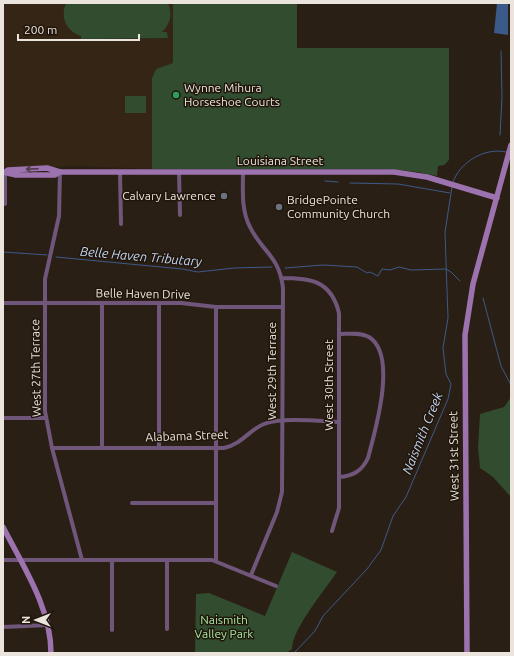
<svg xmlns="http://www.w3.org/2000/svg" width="514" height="656" font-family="Ubuntu,sans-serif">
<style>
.built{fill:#342515}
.green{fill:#314c2f}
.water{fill:#3c5a89}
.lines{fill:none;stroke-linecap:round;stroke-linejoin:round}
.stream{stroke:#3c5a89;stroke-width:1}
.street{stroke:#70567b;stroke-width:4}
.secondary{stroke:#9d73af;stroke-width:5.5}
.oneway{stroke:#523b4d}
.leisure-dot{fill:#2e9e5b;stroke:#20160b;stroke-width:1.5}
.worship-dot{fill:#6b7280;stroke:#20160b;stroke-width:1.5}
.labels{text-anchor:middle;stroke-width:3;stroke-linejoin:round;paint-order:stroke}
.poi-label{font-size:12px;fill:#ebe4dd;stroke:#20160b;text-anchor:start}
.street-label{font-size:12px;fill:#ebe4dd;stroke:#20160b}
.park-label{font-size:12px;fill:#a7e8a2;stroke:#20160b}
.water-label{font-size:13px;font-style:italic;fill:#c0d3f1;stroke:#20160b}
</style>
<rect width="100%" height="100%" fill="#2a1f14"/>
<path class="built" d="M3,3H173V63L157,69L152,78V169L77,166L3,168Z"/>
<path class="green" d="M66,3H168C173,14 170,24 162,32H167L168,38L81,39V36C66,31 60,17 66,3Z
M173,3H297V48H449V160L444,165L438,166L437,176L417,172L389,169H152V78L156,69L173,63Z
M125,96H146V113H125Z
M511,397V497L493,477L480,468L478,447L480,414L504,407Z
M292,552L337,572C325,590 292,629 292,649L286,653H195L196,594L209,593L265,616Z"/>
<path class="water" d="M497,3H508V35L494,33Z"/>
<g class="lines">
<path class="stream" d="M500,135L502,97L501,51
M325,181L338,182
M453,182C460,162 485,147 506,152
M350,183L398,184L450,193
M3,252L47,255
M56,257L182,269L198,272L234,268L272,267
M285,268L323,265L357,267L367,273L370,272L378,276L382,269L390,270L399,267L411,270L446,269L451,272L460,281
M483,298L501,366L511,385
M294,653L315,631L323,616L367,569L381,550L393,516L406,497L448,399L451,384L446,374L443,348L448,318L445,232L452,187"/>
<path class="street" d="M5,172V204
M60,172L59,216L45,279V411L52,448L82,560
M120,172L121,224
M179,172L180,215
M243,172C243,190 241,210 250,227C262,252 279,255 283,288L282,492L277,512L251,575
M281,278C310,278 331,280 339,313V508L332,531
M3,303H181L216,307H283
M339,334C349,334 360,332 369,337C398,355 375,431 368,458C362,471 353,476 339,477
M3,418H46
M52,448H224C242,444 249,430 264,424C279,417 320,421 339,422
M102,448V303
M159,448V303
M132,503H216
M3,560H212L276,586
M112,560V630
M216,561V307
M3,627L48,625
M167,629V560"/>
<path class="secondary" d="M3,172L16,175H55L60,172
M5,172L8,170L47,168L60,172H394L427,177L497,198
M3,527C23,566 51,608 51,653
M467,653L465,335L473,284L511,145"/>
</g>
<defs><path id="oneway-shaft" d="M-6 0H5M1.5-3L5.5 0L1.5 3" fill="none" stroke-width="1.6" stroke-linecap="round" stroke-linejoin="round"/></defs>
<use class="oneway" href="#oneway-shaft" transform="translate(32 169) rotate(178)"/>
<circle class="leisure-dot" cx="176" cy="95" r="4"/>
<g class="worship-dot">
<circle cx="224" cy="196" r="4"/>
<circle cx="279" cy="207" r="4"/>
</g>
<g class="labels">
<g class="poi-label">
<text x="184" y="92">Wynne Mihura<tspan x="184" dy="14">Horseshoe Courts</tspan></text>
<text x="216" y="200" text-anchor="end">Calvary Lawrence</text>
<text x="287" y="204">BridgePointe<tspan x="287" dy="14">Community Church</tspan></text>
</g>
<g class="street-label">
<text x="280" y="165">Louisiana Street</text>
<text transform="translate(143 294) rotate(1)" y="4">Belle Haven Drive</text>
<text transform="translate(36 368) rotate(-91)" y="4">West 27th Terrace</text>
<text transform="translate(272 371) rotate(-90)" y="4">West 29th Terrace</text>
<text transform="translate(329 385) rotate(-90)" y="4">West 30th Street</text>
<text transform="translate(187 436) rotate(-2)" y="4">Alabama Street</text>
<text transform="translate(454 456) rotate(-91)" y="4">West 31st Street</text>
</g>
<g class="park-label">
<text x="224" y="624">Naismith<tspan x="224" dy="14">Valley Park</tspan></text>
</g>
<g class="water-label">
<text transform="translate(141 256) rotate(5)" y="5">Belle Haven Tributary</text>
<text transform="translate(422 433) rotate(-68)" y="5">Naismith Creek</text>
</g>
</g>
<rect width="514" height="656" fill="none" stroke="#ebe4dd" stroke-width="8"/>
<g transform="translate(36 620) rotate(270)" stroke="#20160b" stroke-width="3" paint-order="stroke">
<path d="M0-3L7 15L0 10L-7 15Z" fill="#ebe4dd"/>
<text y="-6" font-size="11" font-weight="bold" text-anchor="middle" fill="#ebe4dd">N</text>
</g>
<path d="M18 34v6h121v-6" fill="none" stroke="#ebe4dd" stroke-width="2"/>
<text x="24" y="34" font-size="12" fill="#ebe4dd" stroke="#20160b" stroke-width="3" paint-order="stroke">200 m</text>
</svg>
